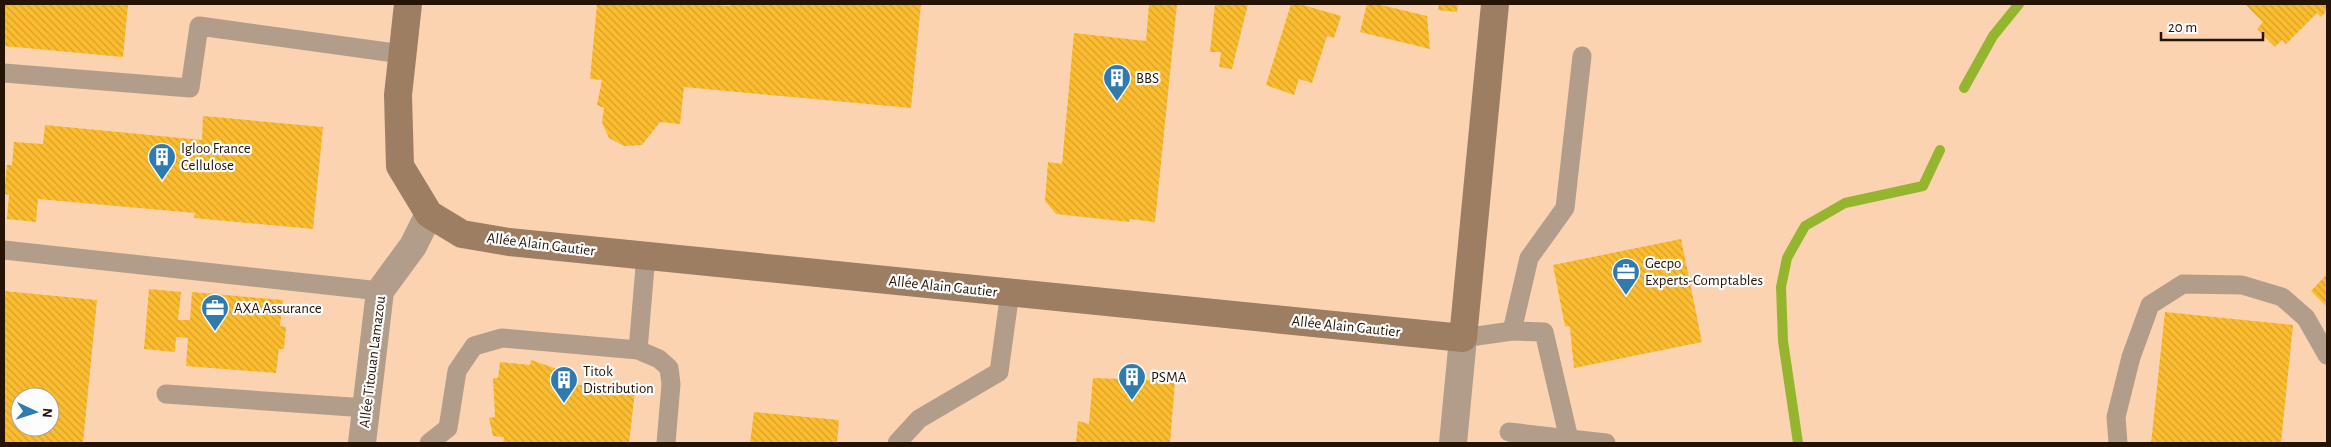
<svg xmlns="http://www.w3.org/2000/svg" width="2331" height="447" font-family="'Alegreya Sans',sans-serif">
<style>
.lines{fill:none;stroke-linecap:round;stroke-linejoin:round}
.stream{stroke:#95b52e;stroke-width:10}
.building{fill:url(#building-back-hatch);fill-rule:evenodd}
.lane{stroke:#b29d8b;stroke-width:19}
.street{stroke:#b29d8b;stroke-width:28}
.secondary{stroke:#9d7e63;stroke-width:28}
.labels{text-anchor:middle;stroke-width:4.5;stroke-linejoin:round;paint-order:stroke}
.poi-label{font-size:15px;fill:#251304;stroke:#fdfdfd;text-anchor:start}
.street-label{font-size:15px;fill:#251304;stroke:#fdfdfd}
</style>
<defs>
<pattern id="building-back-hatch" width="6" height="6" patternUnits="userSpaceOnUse" patternTransform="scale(1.25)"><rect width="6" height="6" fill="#fbbc30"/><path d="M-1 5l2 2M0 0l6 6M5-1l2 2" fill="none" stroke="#d7a129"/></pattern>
</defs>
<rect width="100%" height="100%" fill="#fcd3b1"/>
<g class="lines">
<path class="stream" d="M1964,88L1993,36L2019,4
M1798,443L1783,341L1781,287L1787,258L1805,226L1845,203L1923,186L1940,150"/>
</g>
<path class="building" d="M4,4H128L123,57L4,46Z
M597,4H706L730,6V4H921L911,108L684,87L680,124L660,122L642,145L624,146L609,138L602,122L604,108L597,105L602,80L590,79Z
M1149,4H1177L1155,222L1130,219L1129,222L1056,214L1045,201L1048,162L1062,164L1074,33L1146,41Z
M1215,4H1248L1232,69L1219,67L1221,52H1210Z
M1291,4H1299L1341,16L1334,38L1327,36L1312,83L1299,79L1294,95L1266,85Z
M1367,4H1377L1427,16L1430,49L1360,32Z
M1439,4H1458L1457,12L1438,10Z
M2245,4H2327V10L2321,17L2317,13L2286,44L2282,40L2275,47L2257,29L2263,22Z
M203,116L323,127L313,229L194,218L195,213L38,199L36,222L7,219L9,195L4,194L7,165H12L14,142L43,144L45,125L202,140Z
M1681,239L1702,342L1574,368L1570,327L1565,326L1553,265Z
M2327,274V307L2311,291Z
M149,289L181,292L178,320H190L192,292L283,300L280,326L286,327L284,349H279L276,373L186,366L188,338L176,337L175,352L144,349Z
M4,291L97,300L83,443H4ZM20,397H50V427H20Z
M2165,312L2293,325L2281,443H2151Z
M531,360L563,371L562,383L635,391L629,443H503L504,437L493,436L489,418L495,417L493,378H498L500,362L530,365Z
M1093,378L1175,381L1170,443H1076L1078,421L1089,424Z
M754,412L839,420L837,443H750Z"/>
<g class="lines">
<path class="lane" d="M4,73L190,88L199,26L402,54
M4,250L380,291
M1512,331L1544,332L1569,439
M1463,338L1512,331L1529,258L1565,208L1582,56
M638,350L659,359L669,368L671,384L666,443
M166,394L366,408
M1509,432L1606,443
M429,443L448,428L457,371L474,346L502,338L638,350L646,255
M897,443L919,419L999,372L1010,292
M2118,443L2116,417L2131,357L2150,305L2183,284L2242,285L2282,297L2306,318L2327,355"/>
<path class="street" d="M362,443L380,291L413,246L429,214
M1453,443L1463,338"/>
<path class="secondary" d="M408,4L398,95L400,166L429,214L462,234L509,242L1463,338L1495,4"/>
</g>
<defs>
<symbol id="building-pin" viewBox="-11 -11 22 30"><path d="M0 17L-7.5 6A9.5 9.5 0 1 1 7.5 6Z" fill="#2f7aae" stroke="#fdfdfd"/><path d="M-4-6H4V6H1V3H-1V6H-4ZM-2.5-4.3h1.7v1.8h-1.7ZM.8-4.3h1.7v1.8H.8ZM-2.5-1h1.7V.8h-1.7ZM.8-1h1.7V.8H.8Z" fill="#fff"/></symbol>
<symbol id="office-pin" viewBox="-11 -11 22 30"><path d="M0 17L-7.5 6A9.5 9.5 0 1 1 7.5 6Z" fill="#2f7aae" stroke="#fdfdfd"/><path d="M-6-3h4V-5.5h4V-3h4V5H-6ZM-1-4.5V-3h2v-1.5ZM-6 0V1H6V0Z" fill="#fff"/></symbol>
</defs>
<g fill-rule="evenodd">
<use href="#building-pin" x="1101" y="62" width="32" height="43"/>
<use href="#building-pin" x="146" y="141" width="32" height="43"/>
<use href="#office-pin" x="1610" y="256" width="32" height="43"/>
<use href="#office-pin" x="199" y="292" width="32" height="43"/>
<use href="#building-pin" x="1116" y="361" width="32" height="43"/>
<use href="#building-pin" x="548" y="364" width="32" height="43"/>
</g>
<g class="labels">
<g class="poi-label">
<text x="1136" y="83">BBS</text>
<text x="181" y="153">Igloo France<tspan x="181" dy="17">Cellulose</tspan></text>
<text x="1645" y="268">Gecpo<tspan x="1645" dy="17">Experts-Comptables</tspan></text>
<text x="234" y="313">AXA Assurance</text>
<text x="583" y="376">Titok<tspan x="583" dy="17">Distribution</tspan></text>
<text x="1151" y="382">PSMA</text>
</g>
<g class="street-label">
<text transform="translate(541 244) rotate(7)" y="5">Allée Alain Gautier</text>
<text transform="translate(943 286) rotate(6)" y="5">Allée Alain Gautier</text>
<text transform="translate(1346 326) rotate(6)" y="5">Allée Alain Gautier</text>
<text transform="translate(372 362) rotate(-83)" y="5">Allée Titouan Lamazou</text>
</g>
</g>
<rect width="2331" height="447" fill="none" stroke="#251304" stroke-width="10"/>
<g transform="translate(35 412) rotate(94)"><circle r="24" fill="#fdfdfd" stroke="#a79f99"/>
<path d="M0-4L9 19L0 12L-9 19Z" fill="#2f7aae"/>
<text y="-8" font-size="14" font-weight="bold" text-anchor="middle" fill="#251304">N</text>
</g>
<path d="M2161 32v8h102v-8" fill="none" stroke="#251304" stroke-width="2.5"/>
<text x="2168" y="32" font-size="15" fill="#251304" stroke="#fdfdfd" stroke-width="4" paint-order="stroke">20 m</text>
</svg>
